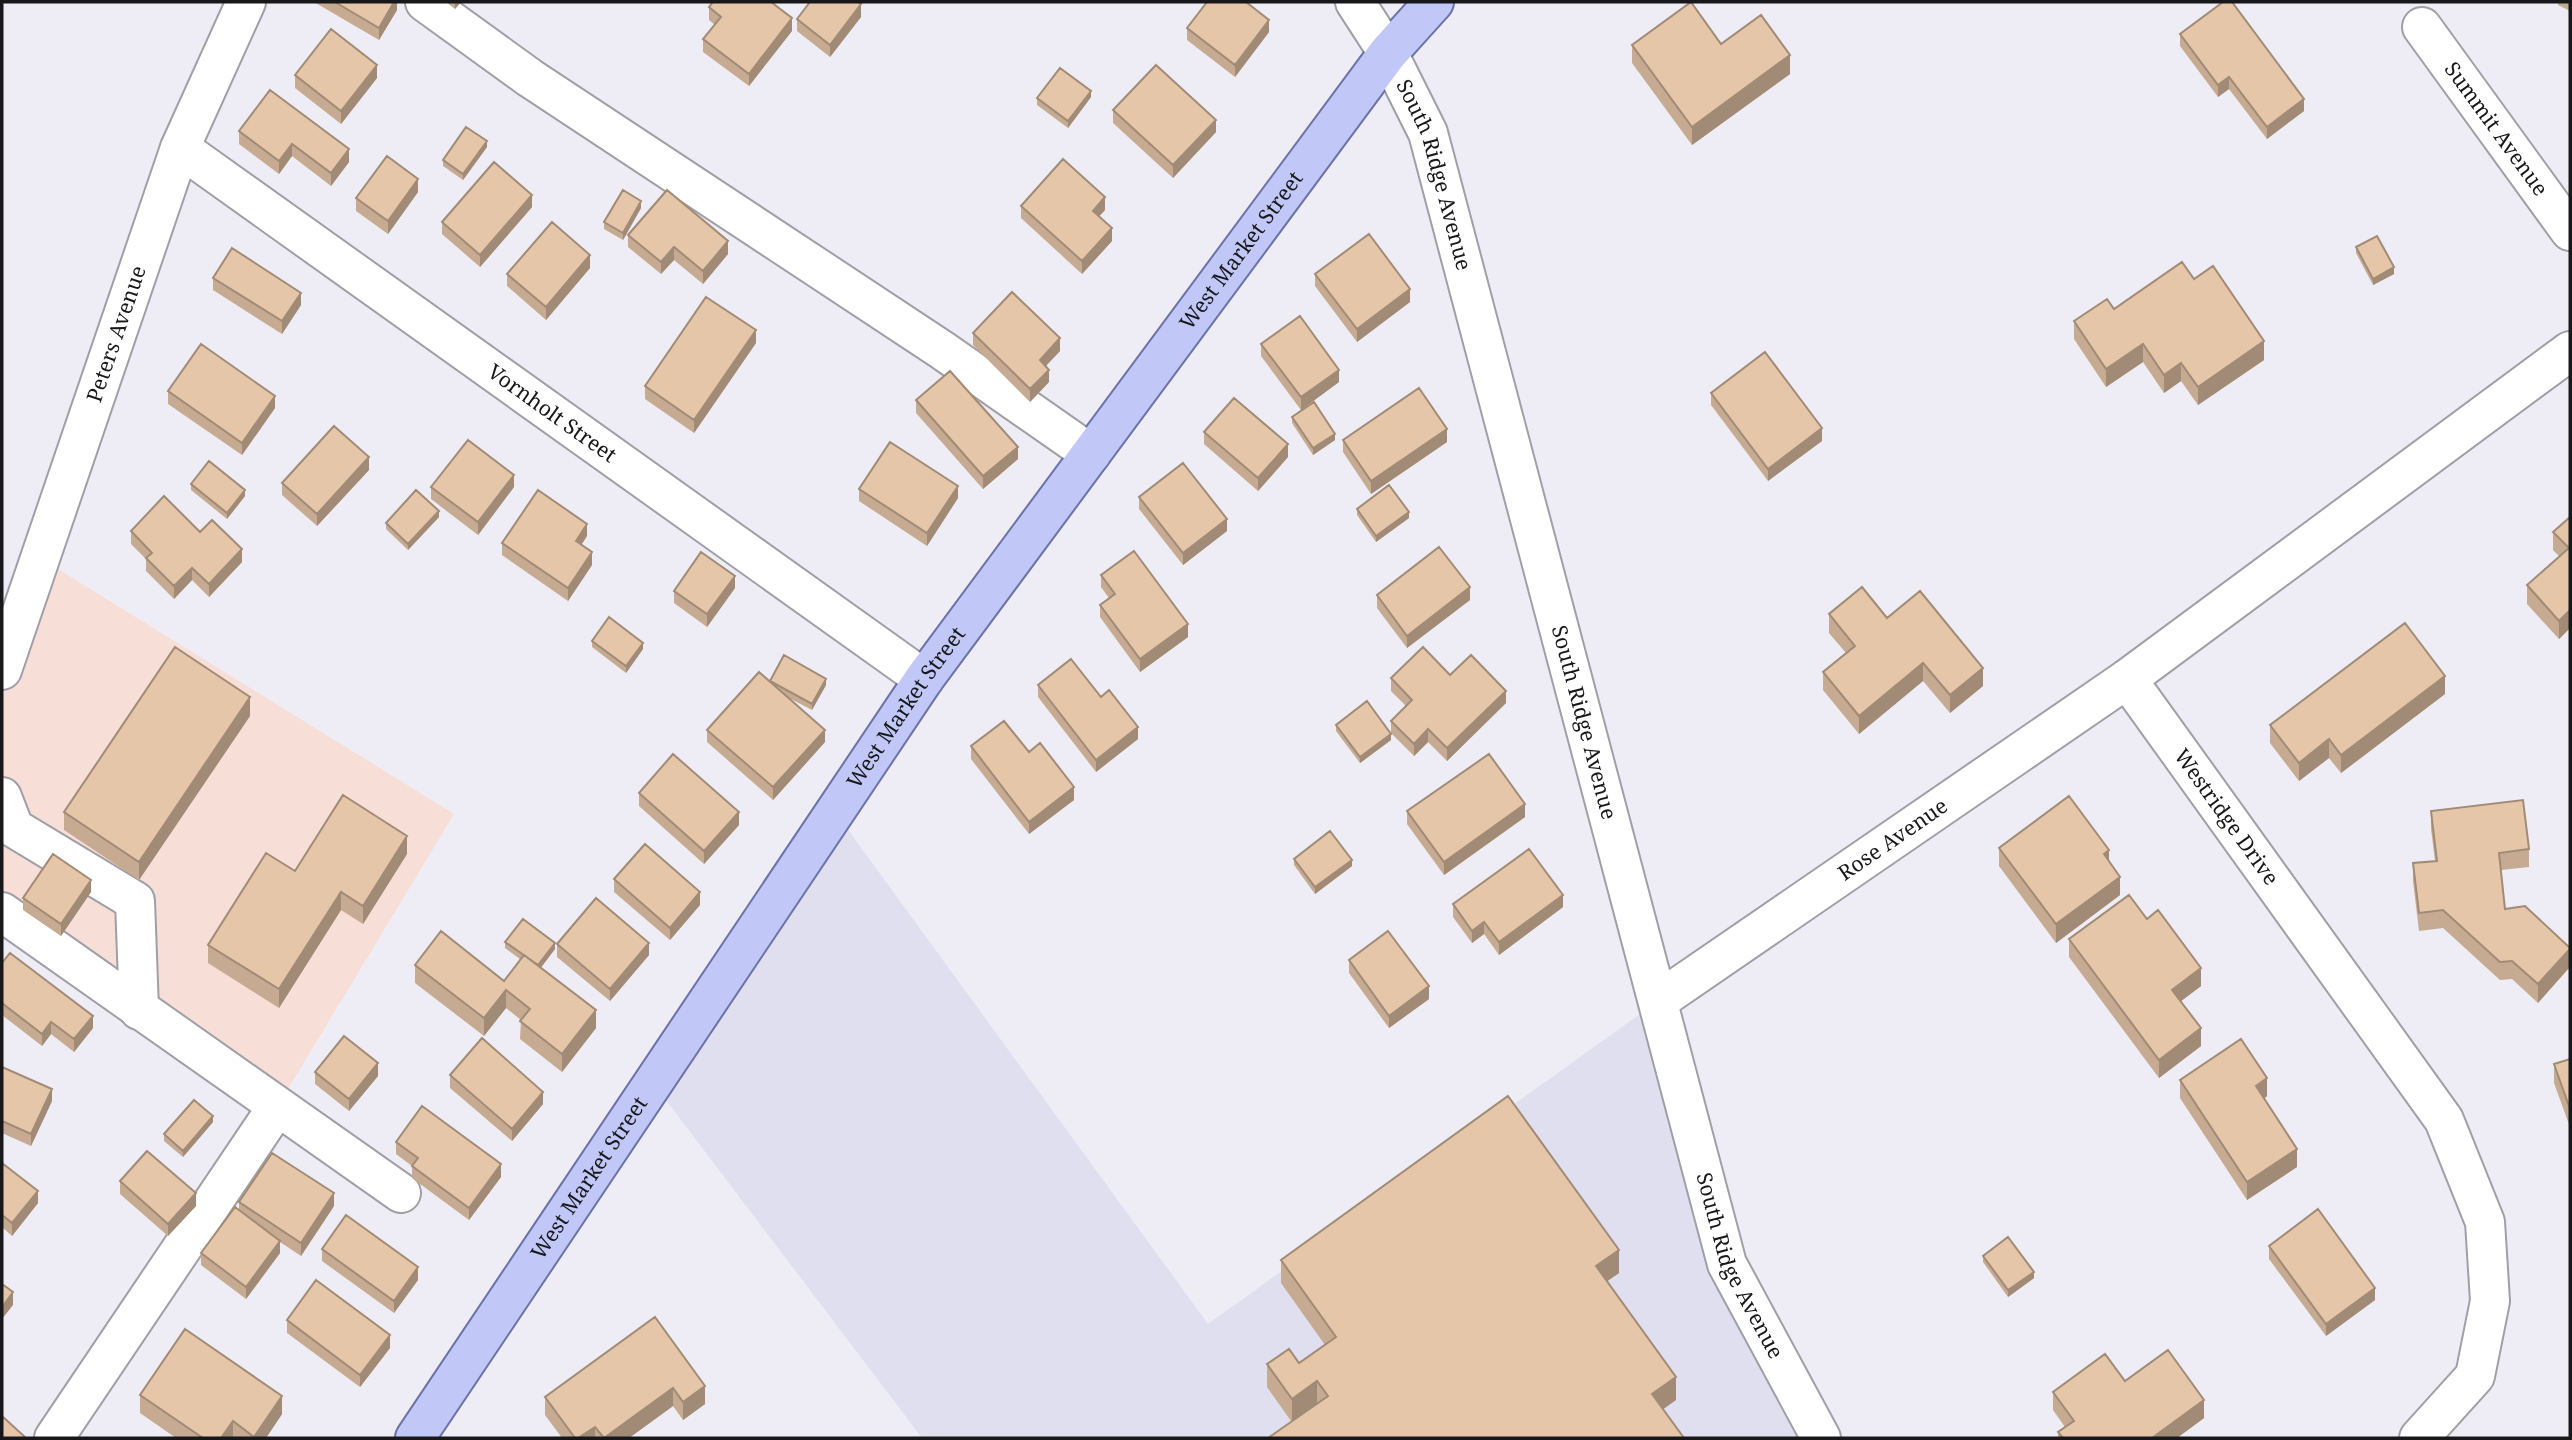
<svg xmlns="http://www.w3.org/2000/svg" width="2572" height="1440" font-family="'Noto Serif',serif">
<style>
.commercial{fill:#f7ded6}
.built{fill:#e0dfef}
.lines{fill:none;stroke-linecap:round;stroke-linejoin:round}
.minor-casing{stroke:#a09fa7;stroke-width:42}
.major-casing{stroke:#6b72a7;stroke-width:42}
.minor{stroke:#fff;stroke-width:38}
.major{stroke:#c1c8f8;stroke-width:38}
.wall{fill:#c6aa91}
.shaded-wall{fill:#a18b76}
.building{fill:#e6c6a9;stroke:#a18b76;stroke-width:2}
.labels{text-anchor:middle;stroke-width:7;stroke-linejoin:round;paint-order:stroke}
.street-label{font-size:21px;fill:#18181b;stroke:#eeedf5}
</style>
<rect width="100%" height="100%" fill="#eeedf5"/>
<path class="commercial" d="M40,558L454,814L277,1107L2,912V670Z"/>
<path class="built" d="M835,812L1208,1324L1658,1001L1727,1264L1821,1438H922L653,1083Z"/>
<g class="lines">
<defs>
<g id="minor">
<path d="M425,2L530,78L942,350L1091,454"/>
<path id="s1" d="M1355,2L1388,53L1428,133L1727,1264L1821,1438"/>
<path id="s2" d="M2422,27L2570,231"/>
<path id="s3" d="M180,148L924,679"/>
<path id="s4" d="M2,670L180,148L246,2"/>
<path id="s5" d="M2127,679L2444,1120L2485,1222L2490,1301L2475,1376L2419,1438"/>
<path d="M2,797L14,828L135,901L139,1010"/>
<path d="M2,912L401,1193"/>
<path id="s6" d="M1658,1001L2127,679L2570,351"/>
<path d="M54,1438L277,1107"/>
</g>
<g id="major">
<path id="s7" d="M415,1438L924,679L1388,53L1434,2"/>
</g>
</defs>
<use href="#minor" class="minor-casing"/>
<use href="#major" class="major-casing"/>
<use href="#minor" class="minor"/>
<use href="#major" class="major"/>
</g>
<path class="wall" d="M314,2H397V10L379,40Z
M446,2H461L455,9Z
M2558,2H2570V11L2558,5Z
M709,7L792,31L749,86L703,52V39L715,25L709,20Z
M861,17L830,57L797,31V19Z
M1187,28L1269,32L1235,77L1187,40Z
M2180,34L2304,111L2267,139L2229,89L2218,97L2180,46Z
M1721,44L1790,74L1692,145L1632,63V45Z
M295,75L377,78L341,124L295,88Z
M270,90L349,162L331,186L292,156L279,174L239,144V131Z
M1091,97L1068,128L1037,105V98Z
M1113,110L1216,132L1173,178L1113,123Z
M487,147L463,180L443,166V160Z
M418,192L388,234L356,211V198Z
M1021,206L1105,210L1099,216L1112,241L1082,274L1021,218Z
M532,207L480,267L442,234V222Z
M641,208L623,240L604,229V222Z
M628,235L728,254L703,284L674,260L661,274L628,247Z
M2356,247L2394,274L2373,285L2356,253Z
M590,268L546,320L507,286V274Z
M1315,274L1410,302L1357,342L1315,286Z
M213,278L301,305L282,334L213,290Z
M2194,279L2264,360L2198,405L2181,381L2164,393L2143,362L2106,387L2074,339V321L2114,309Z
M973,333L1060,351L1046,366L1049,382L1030,402L973,345Z
M756,343L694,433L645,399V386Z
M1261,344L1339,382L1301,410L1261,356Z
M168,391L275,408L242,455L168,404Z
M1711,393L1822,441L1768,481L1711,405Z
M916,400L1018,459L983,489L916,413Z
M1292,417L1335,440L1313,455L1292,423Z
M1204,432L1288,457L1258,491L1204,444Z
M1343,440L1447,442L1371,494L1343,452Z
M369,470L317,526L282,495V483Z
M191,484L245,496L227,519L191,490Z
M431,487H514L478,535L431,499Z
M859,489L958,498L927,546L859,501Z
M1139,497L1227,531L1183,565L1139,509Z
M1357,509L1409,518L1376,542L1357,515Z
M439,517L408,550L386,529V523Z
M2570,517V628L2559,639L2527,604V585L2559,556L2553,550V532Z
M131,531L200,532L242,562L209,597L192,580L174,599L146,571V559L131,544Z
M587,536L581,545L592,565L568,601L502,555V543Z
M1101,575L1188,637L1140,672L1100,617V605L1109,598L1101,587Z
M735,588L707,627L674,603V591Z
M1377,595L1470,600L1407,648L1377,608Z
M1829,614L1887,618L1983,686L1950,713L1923,681L1859,734L1823,690V672L1846,653L1829,633Z
M592,641L643,649L626,673L592,647Z
M1450,675L1506,703L1447,761L1428,742L1414,756L1391,733V721L1406,706L1391,691V678Z
M770,681L826,685L812,710L787,697L825,742L773,800L707,742V730Z
M1038,685L1101,697L1138,739L1096,772L1038,697Z
M2445,694L2341,773L2329,758L2299,781L2270,743V725Z
M250,716L139,880L64,830V812Z
M1336,725L1391,740L1360,763L1336,731Z
M971,746L1029,752L1074,800L1029,834L971,759Z
M639,793L739,825L704,864L639,806Z
M1407,811L1525,817L1444,875L1407,824Z
M2431,811L2529,849V867L2501,870L2505,909L2570,948L2538,1003L2512,979L2500,980L2443,928L2419,931L2413,881V863L2435,861L2431,829Z
M1999,848L2109,860L2120,895L2056,943L1999,866Z
M407,854L363,924L341,910L279,1008L208,963V945L295,871Z
M1294,859L1352,866L1315,894L1294,865Z
M614,879L700,905L670,940L614,892Z
M91,892L61,936L23,910V898Z
M1453,904L1563,907L1499,955L1484,934L1472,943L1453,917Z
M2069,939L2201,986L2181,1001L2201,1046L2159,1078L2069,957Z
M505,942L555,949L541,968L596,1028L562,1072L520,1039L521,1020L506,1008L484,1036L415,983V965L504,981L520,959L505,948Z
M557,944L649,955L610,1001L557,957Z
M1349,960L1429,999L1389,1028L1349,973Z
M2,963L93,1028L74,1052L51,1034L42,1046L2,1015Z
M2570,1059V1127L2554,1083V1064Z
M2,1067L52,1101L31,1146L2,1133Z
M315,1072L378,1076L349,1111L315,1084Z
M450,1075L543,1104L512,1141L450,1088Z
M2180,1080L2267,1096L2264,1099L2297,1167L2247,1200L2180,1098Z
M213,1122L183,1157L164,1141V1134Z
M396,1142L501,1177L469,1220L412,1178V1166L396,1154Z
M2,1163L38,1203L12,1236L2,1227Z
M120,1181L196,1206L168,1236L120,1194Z
M239,1202L334,1206L301,1256L280,1242V1253L246,1299L201,1265V1253L239,1210Z
M2269,1246L2375,1300L2326,1336L2269,1259Z
M322,1249L418,1280L394,1313L322,1261Z
M1983,1256L2034,1278L2008,1297L1983,1262Z
M1281,1260L1619,1273L1607,1281L1676,1400L1663,1409L1291,1421L1267,1387V1364L1299,1363L1325,1345L1281,1283Z
M655,1317L705,1404L683,1420L673,1406L629,1438H562L545,1415V1397Z
M287,1320L390,1348L360,1387L287,1333Z
M2125,1381L2204,1418L2177,1438H2058V1432L2065,1427L2053,1410V1392Z
M140,1395L282,1414L266,1438H176L140,1413Z"/>
<path class="shaded-wall" d="M394,2H397V10L379,40V28Z
M455,2H461L455,9Z
M861,4V17L830,57V45Z
M792,18V31L749,86V74Z
M1269,20V32L1235,77V65Z
M1790,55V74L1692,145V127Z
M377,65V78L341,124V111Z
M2229,77V89L2218,97V85Z
M1091,91V97L1068,128V121Z
M2304,99V111L2267,139V127Z
M1216,120V132L1173,178V165Z
M487,141V147L463,180V174Z
M292,144V156L279,174V161Z
M349,149V162L331,186V173Z
M418,179V192L388,234V221Z
M532,195V207L480,267V255Z
M1105,197V210L1093,223V211Z
M641,201V208L623,240V233Z
M1112,228V241L1082,274V261Z
M728,241V254L703,284V271Z
M674,247V260L661,274V262Z
M590,255V268L546,320V307Z
M2394,267V274L2373,285V279Z
M1410,289V302L1357,342V329Z
M301,293V305L282,334V321Z
M756,330V343L694,433V420Z
M1060,338V351L1040,372V360Z
M2264,341V360L2198,405V387Z
M2143,344V362L2106,387V369Z
M2181,363V381L2164,393V375Z
M1049,370V382L1030,402V389Z
M1339,370V382L1301,410V397Z
M275,396V408L242,455V443Z
M1822,428V441L1768,481V469Z
M1447,429V442L1371,494V481Z
M1335,434V440L1313,455V448Z
M1288,444V457L1258,491V478Z
M1018,447V459L983,489V476Z
M369,457V470L317,526V514Z
M514,475V487L478,535V522Z
M958,486V498L927,546V533Z
M245,490V496L227,519V513Z
M439,511V517L408,550V544Z
M1409,512V518L1376,542V536Z
M1227,519V531L1183,565V553Z
M587,524V536L576,553V541Z
M242,549V562L209,597V584Z
M592,552V565L568,601V588Z
M192,568V580L174,599V586Z
M735,576V588L707,627V614Z
M1470,587V600L1407,648V636Z
M2570,610V628L2559,639V621Z
M1188,624V637L1140,672V659Z
M643,643V649L626,673V666Z
M1923,663V681L1859,734V716Z
M1983,668V686L1950,713V695Z
M2445,676V694L2341,773V755Z
M826,679V685L812,710V704Z
M1506,691V703L1447,761V748Z
M250,697V716L139,880V862Z
M1138,727V739L1096,772V760Z
M1428,729V742L1414,756V744Z
M825,730V742L773,800V787Z
M1391,734V740L1360,763V757Z
M2329,739V758L2299,781V763Z
M1074,787V800L1029,834V822Z
M1525,804V817L1444,875V862Z
M739,812V825L704,864V851Z
M407,836V854L363,924V906Z
M2109,850V868L2104,854Z
M1352,860V866L1315,894V887Z
M2120,877V895L2056,943V924Z
M91,880V892L61,936V924Z
M341,892V910L279,1008V989Z
M700,892V905L670,940V928Z
M1563,895V907L1499,955V942Z
M1484,922V934L1472,943V931Z
M555,943V949L537,972V966Z
M649,943V955L610,1001V989Z
M2570,949V967L2538,1003V984Z
M2201,968V986L2172,1008V990Z
M1429,986V999L1389,1028V1016Z
M506,990V1008L484,1036V1018Z
M596,1010V1028L562,1072V1054Z
M93,1016V1028L74,1052V1039Z
M51,1022V1034L42,1046V1034Z
M2201,1028V1046L2159,1078V1060Z
M378,1063V1076L349,1111V1099Z
M2267,1078V1096L2256,1104V1086Z
M52,1089V1101L31,1146V1134Z
M543,1092V1104L512,1141V1129Z
M213,1116V1122L183,1157V1151Z
M2297,1149V1167L2247,1200V1182Z
M501,1164V1177L469,1220V1208Z
M38,1191V1203L12,1236V1223Z
M196,1193V1206L168,1236V1224Z
M334,1193V1206L301,1256V1243Z
M280,1241V1253L246,1299V1287Z
M1619,1250V1273L1596,1289V1266Z
M418,1267V1280L394,1313V1301Z
M2034,1272V1278L2008,1297V1290Z
M2375,1288V1300L2326,1336V1324Z
M13,1292V1305L2,1319V1307Z
M390,1335V1348L360,1387V1375Z
M1676,1377V1400L1652,1417V1394Z
M1317,1381V1404L1292,1422V1399Z
M705,1386V1404L683,1420V1402Z
M673,1388V1406L629,1438H604Z
M282,1396V1414L266,1438H254V1437Z
M2204,1400V1418L2177,1438H2152Z
M233,1421V1438H221Z
M595,1427V1438H578Z"/>
<path class="building" d="M335,2H394L379,28Z
M713,2H771L792,18L749,74L703,39L721,17L709,7Z
M810,2H858L861,4L830,45L797,19Z
M1207,2H1246L1269,20L1235,65L1187,28Z
M1691,2L1721,44L1761,15L1790,55L1692,127L1632,45Z
M2223,2H2232L2304,99L2267,127L2229,77L2218,85L2180,34Z
M331,29L377,65L341,111L295,75Z
M1156,65L1216,120L1173,165L1113,110Z
M1060,68L1091,91L1068,121L1037,98Z
M270,90L349,149L331,173L292,144L279,161L239,131Z
M466,127L487,141L463,174L443,160Z
M387,156L418,179L388,221L356,198Z
M1063,159L1105,197L1093,211L1112,228L1082,261L1021,206Z
M494,162L532,195L480,255L442,222Z
M623,190L641,201L623,233L604,222Z
M667,190L728,241L703,271L674,247L661,262L628,235Z
M552,222L590,255L546,307L507,274Z
M1369,234L1410,289L1357,329L1315,274Z
M2377,236L2394,267L2373,279L2356,247Z
M232,248L301,293L282,321L213,278Z
M2182,262L2194,279L2213,266L2264,341L2198,387L2181,363L2164,375L2143,344L2106,369L2074,321L2107,299L2114,309Z
M1012,292L1060,338L1040,360L1049,370L1030,389L973,333Z
M706,297L756,330L694,420L645,386Z
M1300,316L1339,370L1301,397L1261,344Z
M201,344L275,396L242,443L168,391Z
M1765,352L1822,428L1768,469L1711,393Z
M950,371L1018,447L983,476L916,400Z
M1419,388L1447,429L1371,481L1343,440Z
M1234,398L1288,444L1258,478L1204,432Z
M1314,402L1335,434L1313,448L1292,417Z
M334,426L369,457L317,514L282,483Z
M468,440L514,475L478,522L431,487Z
M890,442L958,486L927,533L859,489Z
M209,461L245,490L227,513L191,484Z
M1183,463L1227,519L1183,553L1139,497Z
M1389,485L1409,512L1376,536L1357,509Z
M416,490L439,511L408,544L386,523Z
M538,490L587,524L576,541L592,552L568,588L502,543Z
M164,496L200,532L212,520L242,549L209,584L192,568L174,586L146,558L152,553L131,531Z
M2570,517V610L2559,621L2527,585L2569,548L2553,532Z
M1439,547L1470,587L1407,636L1377,595Z
M1134,551L1188,624L1140,659L1100,605L1115,594L1101,575Z
M701,552L735,576L707,614L674,591Z
M1862,587L1887,618L1920,591L1983,668L1950,695L1923,663L1859,716L1823,672L1855,646L1829,614Z
M609,617L643,643L626,666L592,641Z
M2405,623L2445,676L2341,755L2329,739L2299,763L2270,725Z
M175,647L250,697L139,862L64,812Z
M1423,647L1450,675L1471,655L1506,691L1447,748L1428,729L1414,744L1391,721L1412,700L1391,678Z
M784,655L826,679L812,704L770,681Z
M1071,659L1101,697L1109,690L1138,727L1096,760L1038,685Z
M759,672L825,730L773,787L707,730Z
M1367,701L1391,734L1360,757L1336,725Z
M1004,721L1029,752L1040,743L1074,787L1029,822L971,746Z
M673,754L739,812L704,851L639,793Z
M1489,754L1525,804L1444,862L1407,811Z
M343,795L407,836L363,906L341,892L279,989L208,945L266,853L295,871Z
M2069,796L2109,850L2104,854L2120,877L2056,924L1999,848Z
M2523,800L2529,849L2499,853L2505,909L2525,906L2570,948V949L2538,984L2512,961L2500,962L2443,910L2419,913L2413,863L2437,861L2431,811Z
M1330,831L1352,860L1315,887L1294,859Z
M645,844L700,892L670,928L614,879Z
M1529,849L1563,895L1499,942L1484,922L1472,931L1453,904Z
M53,854L91,880L61,924L23,898Z
M2129,895L2147,919L2158,910L2201,968L2172,990L2201,1028L2159,1060L2069,939Z
M596,898L649,943L610,989L557,944Z
M523,919L555,943L538,965L505,942Z
M441,931L504,981L524,955L596,1010L562,1054L520,1021L530,1009L506,990L484,1018L415,965Z
M1388,931L1429,986L1389,1016L1349,960Z
M10,953L93,1016L74,1039L51,1022L42,1034L2,1003V963Z
M344,1036L378,1063L349,1099L315,1072Z
M482,1038L543,1092L512,1129L450,1075Z
M2241,1039L2267,1078L2256,1086L2297,1149L2247,1182L2180,1080Z
M2570,1059V1109L2554,1064Z
M2,1067L52,1089L31,1134L2,1121Z
M1508,1096L1619,1250L1596,1266L1676,1377L1652,1394L1684,1438H1268L1328,1396L1317,1381L1292,1399L1267,1364L1289,1349L1299,1363L1336,1337L1281,1260Z
M194,1100L213,1116L183,1151L164,1134Z
M422,1106L501,1164L469,1208L412,1166L418,1158L396,1142Z
M147,1151L196,1193L168,1224L120,1181Z
M272,1153L334,1193L301,1243L239,1202Z
M2,1163L38,1191L12,1223L2,1215Z
M235,1207L280,1241L246,1287L201,1253Z
M2318,1209L2375,1288L2326,1324L2269,1246Z
M346,1215L418,1267L394,1301L322,1249Z
M2008,1237L2034,1272L2008,1290L1983,1256Z
M316,1280L390,1335L360,1375L287,1320Z
M2,1284L13,1292L2,1307Z
M655,1317L705,1386L683,1402L673,1388L604,1438L595,1427L578,1438H575L545,1397Z
M185,1329L282,1396L254,1437L233,1421L221,1438H203L140,1395Z
M2168,1350L2204,1400L2152,1438H2063L2058,1432L2074,1421L2053,1392L2105,1354L2125,1381Z
M2,1416L26,1438H2Z"/>
<g class="labels">
<g class="street-label">
<text dy="7" stroke="none"><textPath href="#s2" startOffset="126">Summit Avenue</textPath></text>
<text dy="7" stroke="none"><textPath href="#s1" startOffset="192">South Ridge Avenue</textPath></text>
<text dy="7" stroke="none"><textPath href="#s7" startOffset="1447">West Market Street</textPath></text>
<text dy="7" stroke="none"><textPath href="#s4" startOffset="355">Peters Avenue</textPath></text>
<text dy="7" stroke="none"><textPath href="#s3" startOffset="457">Vornholt Street</textPath></text>
<text dy="7" stroke="none"><textPath href="#s7" startOffset="880">West Market Street</textPath></text>
<text dy="7" stroke="none"><textPath href="#s1" startOffset="760">South Ridge Avenue</textPath></text>
<text dy="7" stroke="none"><textPath href="#s5" startOffset="170">Westridge Drive</textPath></text>
<text dy="7" stroke="none"><textPath href="#s6" startOffset="285">Rose Avenue</textPath></text>
<text dy="7" stroke="none"><textPath href="#s7" startOffset="313">West Market Street</textPath></text>
<text dy="7" stroke="none"><textPath href="#s1" startOffset="1326">South Ridge Avenue</textPath></text>
</g>
</g>
<rect width="2572" height="1440" fill="none" stroke="#18181b" stroke-width="7"/>
</svg>
